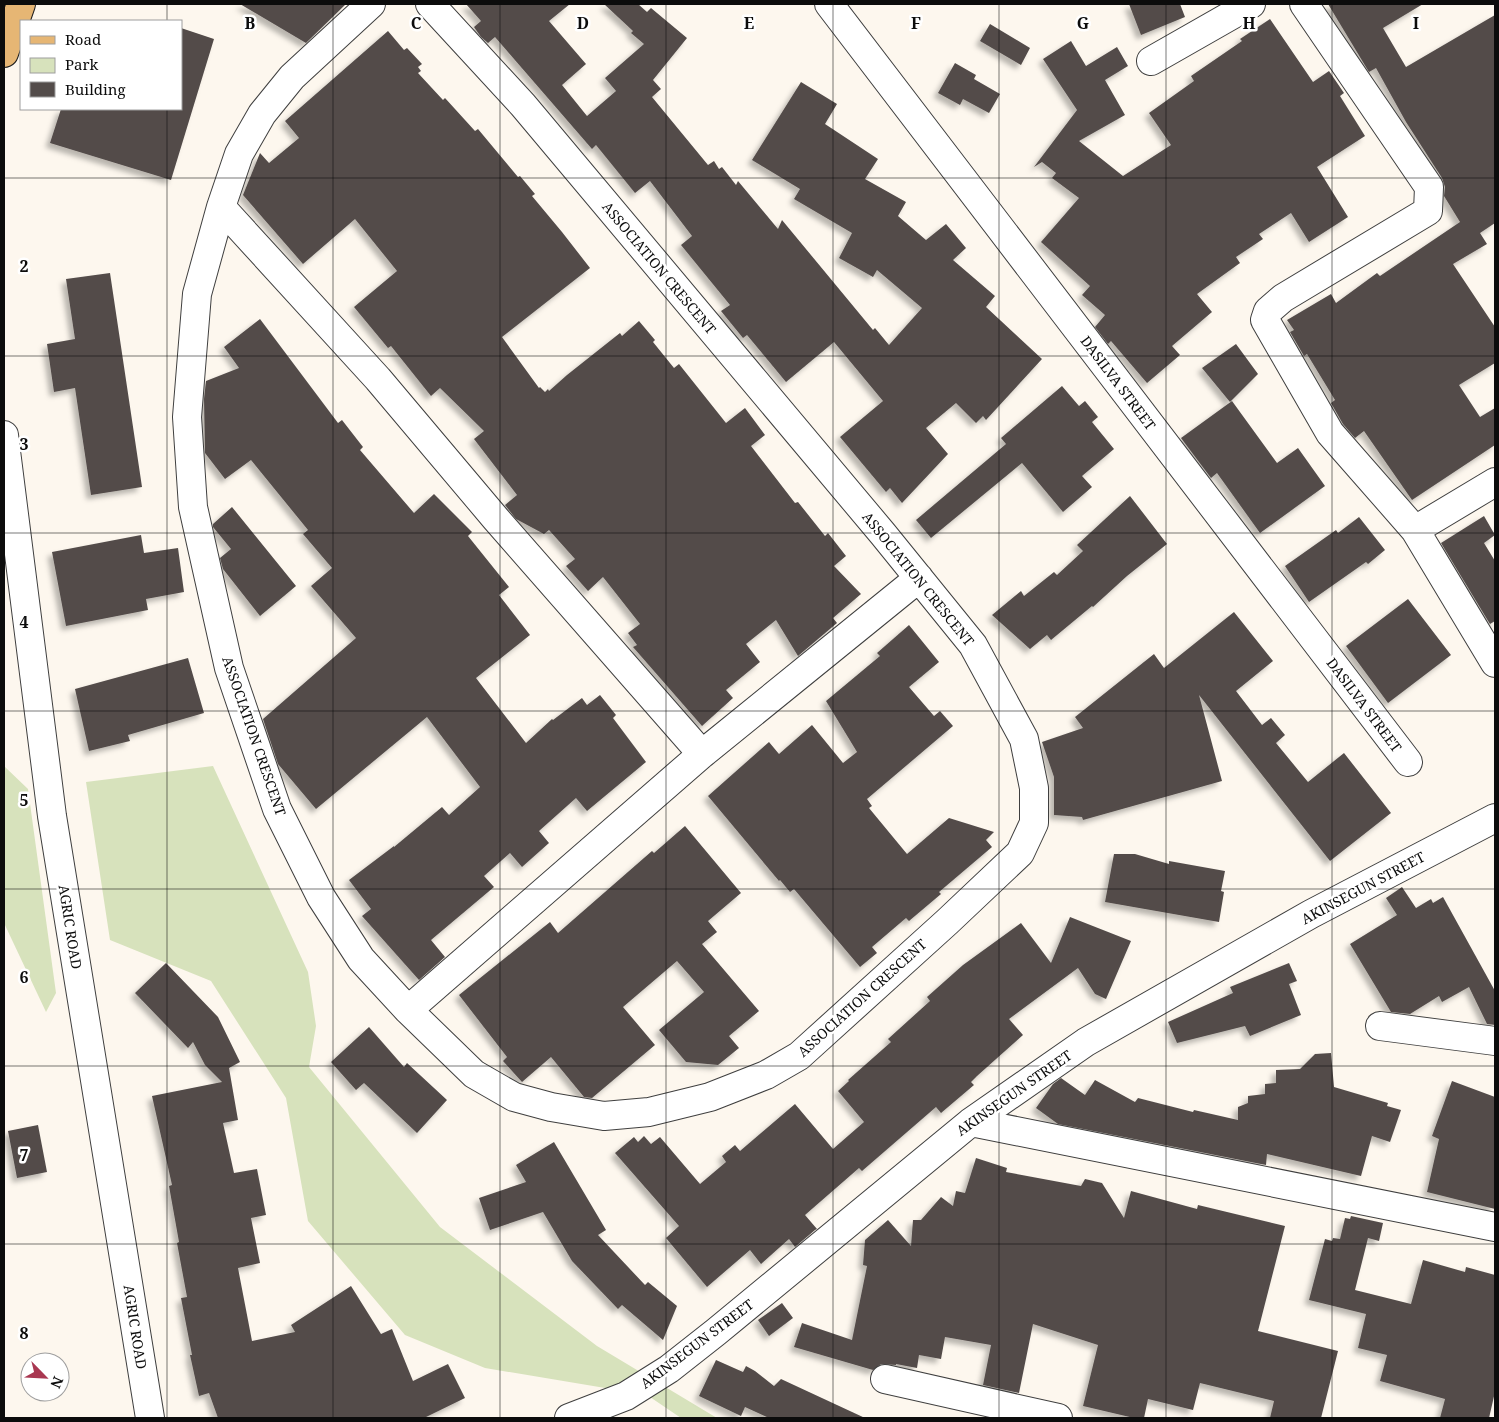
<svg xmlns="http://www.w3.org/2000/svg" width="1499" height="1422" font-family="'Noto Serif',serif">
<style>
.green{fill:#d7e2bc}
.building{fill:#534c4a;filter:url(#shadow)}
.lines{fill:none;stroke-linecap:round;stroke-linejoin:round}
.minor-casing{stroke:#3f3f3f;stroke-width:30}
.major-casing{stroke:#1d1d1d;stroke-width:30}
.minor{stroke:#fff;stroke-width:28}
.major{stroke:#e6b674;stroke-width:28}
.grid{fill:none;stroke:#0c0c0c;stroke-width:1;stroke-opacity:0.55}
.labels{text-anchor:middle;stroke-width:5;stroke-linejoin:round;paint-order:stroke}
.street-label{font-size:14px;fill:#0c0c0c;stroke:#fff}
.grid-label{font-size:16px;text-anchor:middle;font-weight:bold;fill:#0c0c0c;stroke:#fff;stroke-width:5;stroke-linejoin:round;paint-order:stroke}
</style>
<defs>
<filter id="shadow"><feDropShadow dx="-4.5" dy="4.5" stdDeviation="2.5" flood-color="#0004"/></filter>
</defs>
<rect width="100%" height="100%" fill="#fdf7ee"/>
<path class="green" d="M4,766L28,789L56,993L46,1012L4,923Z
M213,766L308,972L316,1026L309,1067L440,1227L597,1346L717,1418H681L647,1395L485,1368L405,1335L308,1221L286,1098L211,981L110,940L86,782Z"/>
<path class="building" d="M240,4H346L306,43Z
M466,4H570L549,21L586,64L562,85L587,116L616,91L605,78L644,44L631,33L633,31L604,4H638L647,12L651,8L687,38L653,80L661,89L652,97L708,165L714,161L719,169L722,167L736,185L738,181L778,229L782,220L873,330L875,328L889,345L922,308L877,270L873,277L839,258L852,233L794,199L800,189L752,160L801,82L837,104L825,124L878,159L865,179L906,202L898,216L926,240L946,224L966,248L953,260L995,296L986,307L1042,359L986,420L983,416L976,423L956,403L926,428L948,454L902,503L890,488L886,492L840,437L883,401L834,342L786,382L747,335L743,338L721,311L730,305L681,245L692,236L650,181L635,193L596,145L592,149L495,37L488,43L481,37L474,27L481,21Z
M1129,4H1180L1185,17L1141,35Z
M1328,4H1423L1383,28L1406,67L1495,15V223L1480,233L1487,244L1453,264L1495,327V363L1459,385L1480,417L1495,408V445L1412,500L1364,431L1355,438L1343,424L1331,403L1335,400L1307,354L1304,356L1290,332L1294,330L1287,320L1331,294L1336,303L1377,273L1380,276L1460,222L1444,196L1445,187L1442,178L1406,122L1376,68L1369,72Z
M1270,19L1313,82L1329,71L1344,93L1340,96L1365,136L1317,167L1348,217L1309,242L1291,213L1259,234L1263,239L1236,257L1240,263L1197,294L1212,312L1172,346L1180,355L1147,383L1111,341L1108,344L1095,327L1105,315L1082,295L1090,286L1041,242L1079,198L1052,178L1056,173L1042,162L1034,167L1077,110L1043,59L1071,41L1086,66L1117,47L1128,66L1105,80L1125,115L1079,141L1123,176L1171,145L1149,113L1194,81L1191,76L1242,41L1240,39Z
M990,24L1030,48L1021,65L980,41Z
M181,28L214,39L171,180L50,143L61,109H181Z
M388,31L404,50L407,48L422,64L418,67L421,71L418,73L443,100L445,98L475,131L478,129L518,177L520,176L535,194L532,196L562,232L590,268L502,337L539,388L540,387L545,392L548,389L549,391L567,375L620,333L622,336L639,321L655,340L653,342L674,368L679,364L726,423L745,408L765,435L751,446L795,503L798,502L825,536L828,533L846,556L834,566L861,594L833,618L837,623L798,656L776,620L746,644L760,662L726,690L733,698L702,726L633,647L637,645L628,633L640,624L603,577L588,591L566,566L575,559L549,530L544,534L516,519L505,505L517,495L474,439L484,431L440,388L431,396L391,346L388,348L354,307L397,271L355,219L303,264L243,195L260,153L269,163L299,138L285,121Z
M955,63L976,75L974,79L1000,94L989,113L963,99L960,105L938,93Z
M110,273L142,487L91,495L75,388L54,392L47,344L75,339L66,279Z
M260,319L338,423L342,420L363,447L360,450L414,513L434,494L472,532L468,536L509,587L499,595L530,635L476,678L526,743L552,719L553,720L582,698L587,705L600,695L616,715L613,718L646,762L587,811L576,798L539,831L549,843L522,867L510,853L484,876L494,887L431,940L445,957L419,980L362,916L371,909L349,880L394,846V847L442,807L449,815L480,787L427,717L316,809L278,764L263,719L356,638L311,586L332,568L303,534L308,530L251,460L225,479L205,453L204,399L206,381L239,368L224,347Z
M1236,344L1258,374L1230,402L1202,368Z
M1062,386L1079,406L1085,401L1098,417L1092,422L1114,449L1082,476L1092,487L1063,512L1022,463L931,538L916,520L1006,444L1001,438Z
M1232,401L1277,463L1298,448L1325,486L1260,533L1217,473L1211,478L1181,438Z
M1130,496L1167,544L1127,576L1093,607L1092,606L1051,640L1047,635L1030,649L992,615L1021,591L1024,596L1054,572L1057,575L1083,551L1077,545Z
M232,507L296,586L260,616L223,569L220,558L231,549L213,527V524Z
M1484,516L1495,535L1484,543L1495,561V621L1490,624L1441,543Z
M1359,517L1385,550L1368,564L1366,562L1309,602L1285,566L1336,530L1338,533Z
M141,535L144,553L178,548L184,592L146,599L148,610L66,626L52,552Z
M1408,599L1451,655L1388,703L1346,646Z
M1234,612L1273,661L1236,691L1262,725L1271,718L1285,735L1276,743L1308,782L1344,753L1391,813L1330,861L1199,695L1222,781L1083,820L1082,817L1054,815V777L1042,742L1083,728L1075,717L1154,654L1164,668Z
M909,625L939,662L909,687L934,716L940,711L953,726L867,799L872,806L869,808L907,854L949,818L994,832L986,840L992,847L939,892L941,894L909,921L906,918L872,947L877,953L860,967L794,889L790,892L780,880L779,881L708,796L769,742L779,754L812,725L843,763L857,752L826,701L880,656L877,653Z
M188,658L204,713L128,735L130,741L89,751L75,689Z
M685,826L741,893L708,921L717,932L702,944L759,1011L729,1036L739,1048L718,1065L686,1062L659,1030L704,992L677,961L623,1007L655,1045L592,1098L584,1097L551,1057L522,1082L503,1061L507,1057L459,995L550,922L558,933L652,851L654,853Z
M1114,854H1135L1169,864V861L1225,871L1221,891L1224,892L1219,922L1105,902Z
M1402,887L1416,908L1431,899L1433,903L1443,897L1495,991V1025L1487,1024L1469,987L1442,1002L1439,996L1410,1014L1391,1012L1350,944L1397,915L1386,898Z
M1070,917L1131,941L1106,999L1095,994L1078,968L1009,1019L1023,1035L977,1076L971,1082L974,1085L941,1113L936,1107L862,1171L859,1168L805,1215L817,1229L815,1230L795,1247L789,1239L761,1264L750,1250L707,1287L666,1238L679,1226L615,1153L634,1137L638,1142L644,1136L651,1144L660,1137L700,1184L726,1162L722,1156L735,1145L740,1151L795,1104L833,1149L864,1122L838,1091L849,1081L848,1080L891,1042L888,1039L930,1001L927,997L963,965L1021,923L1051,963Z
M166,963L218,1017L240,1062L229,1068L238,1120L223,1123L234,1173L257,1169L266,1215L251,1218L260,1263L238,1268L252,1341L295,1332L291,1325L351,1286L381,1334L392,1329L413,1381L448,1364L465,1398L424,1418H218L209,1393L199,1396L190,1355H192L181,1298L187,1297L177,1243L179,1242L169,1186L172,1185L152,1096L222,1082L205,1065L193,1042L188,1048L135,993Z
M1289,963L1297,981L1289,984L1301,1015L1250,1036L1245,1026L1177,1043L1168,1022L1233,993L1230,987Z
M369,1027L404,1067L407,1063L447,1100L417,1133L364,1083L356,1090L331,1062Z
M1331,1053L1334,1087L1388,1103L1387,1106L1401,1110L1390,1142L1372,1136L1361,1176L1267,1154L1266,1165L1058,1124L1036,1108L1053,1084L1061,1078L1085,1095L1095,1080L1135,1102L1138,1098L1193,1112L1194,1110L1238,1120V1107L1248,1103V1096L1265,1094V1084L1276,1083V1070L1300,1069L1315,1054Z
M1452,1081L1495,1097V1209L1427,1192L1439,1139L1432,1136Z
M38,1125L47,1172L17,1178L8,1131Z
M554,1142L606,1230L598,1235L645,1285L648,1282L677,1306L663,1340L622,1305L618,1309L572,1261L543,1212L490,1230L479,1198L526,1182L516,1165Z
M976,1158L1007,1168L1006,1172L1081,1186L1085,1179L1102,1183L1124,1218L1131,1191L1197,1209L1198,1205L1285,1226L1258,1331L1338,1351L1321,1418H1270L1274,1401L1200,1383L1193,1410L1148,1399L1144,1418H1134L1083,1406L1098,1345L1033,1324L1019,1393L983,1385L991,1345L945,1337L941,1359L919,1355L917,1368L896,1364V1365L881,1364L873,1370L794,1347L802,1323L852,1340L867,1266L863,1265L865,1240L888,1220L911,1246L913,1220H921L941,1197L953,1206L956,1191L965,1193Z
M1351,1216L1383,1223L1379,1241L1368,1238L1355,1290L1411,1304L1423,1260L1465,1272L1466,1267L1495,1275V1392L1489,1418H1440L1445,1399L1380,1381L1387,1355L1358,1348L1366,1314L1309,1300L1325,1239L1332,1241L1333,1238L1340,1239L1345,1218L1350,1219Z
M782,1303L793,1318L769,1336L758,1320Z
M716,1360L743,1372L746,1366L755,1371L774,1386L781,1379L865,1418H769L745,1407L741,1416L699,1396Z"/>
<g class="lines">
<defs>
<path id="minor" d="M371,4L292,77L262,114L239,154L221,207L197,294L187,417L193,507L229,668L277,809L321,897L361,959L408,1010L474,1074L514,1097L551,1107L604,1116L649,1112L710,1097L766,1075L799,1056L947,922L1020,853L1034,823V788L1024,739L973,645L883,534L523,105L430,4
M829,4L1408,762
M1304,4L1429,187L1428,211L1283,298L1268,311L1265,320L1330,433L1415,530L1495,663
M1151,61L1251,4
M221,207L378,379L496,519L702,754
M4,435L52,816L150,1418
M1415,530L1495,482
M408,1010L702,754L919,578
M1380,1026L1495,1041
M971,1122L1495,1227
M885,1379L1058,1418
M569,1418L626,1396L669,1369L716,1332L971,1122L1086,1042L1311,914L1495,818"/>
<path id="major" d="M4,53L21,4"/>
</defs>
<use href="#minor" class="minor-casing"/>
<use href="#major" class="major-casing"/>
<use href="#minor" class="minor"/>
<use href="#major" class="major"/>
</g>
<path class="grid" d="M167,4V21M333,4V1418M500,4V1418M666,4V1418M833,4V1418M999,4V1418M1166,4V1418M1332,4V1418M167,109V1418M4,178H1495M4,356H1495M4,533H1495M4,711H1495M4,889H1495M4,1066H1495M4,1244H1495"/>
<g class="labels">
<g class="street-label">
<text transform="translate(659 268) rotate(50)" y="5">ASSOCIATION CRESCENT</text>
<text transform="translate(1118 383) rotate(53)" y="5">DASILVA STREET</text>
<text transform="translate(918 579) rotate(51)" y="5">ASSOCIATION CRESCENT</text>
<text transform="translate(1364 705) rotate(53)" y="5">DASILVA STREET</text>
<text transform="translate(254 736) rotate(71)" y="5">ASSOCIATION CRESCENT</text>
<text transform="translate(1363 888) rotate(-28)" y="5">AKINSEGUN STREET</text>
<text transform="translate(70 927) rotate(81)" y="5">AGRIC ROAD</text>
<text transform="translate(862 998) rotate(-42)" y="5">ASSOCIATION CRESCENT</text>
<text transform="translate(1014 1093) rotate(-35)" y="5">AKINSEGUN STREET</text>
<text transform="translate(135 1327) rotate(81)" y="5">AGRIC ROAD</text>
<text transform="translate(697 1344) rotate(-37)" y="5">AKINSEGUN STREET</text>
</g>
</g>
<g class="grid-label">
<text x="250" y="29">B</text>
<text x="416" y="29">C</text>
<text x="583" y="29">D</text>
<text x="749" y="29">E</text>
<text x="916" y="29">F</text>
<text x="1083" y="29">G</text>
<text x="1249" y="29">H</text>
<text x="1416" y="29">I</text>
<text x="24" y="272">2</text>
<text x="24" y="450">3</text>
<text x="24" y="628">4</text>
<text x="24" y="806">5</text>
<text x="24" y="983">6</text>
<text x="24" y="1161">7</text>
<text x="24" y="1339">8</text>
</g>
<rect width="1499" height="1422" fill="none" stroke="#0c0c0c" stroke-width="10"/>
<rect x="20" y="20" width="162" height="90" fill="#ffffff" stroke="#9e9e9e"/>
<rect x="30" y="36" width="25" height="8" fill="#e6b674" stroke="#9e9e9e"/>
<text x="65" y="45" font-size="15" fill="#0c0c0c">Road</text>
<rect x="30" y="58" width="25" height="15" fill="#d7e2bc" stroke="#9e9e9e"/>
<text x="65" y="70" font-size="15" fill="#0c0c0c">Park</text>
<rect x="30" y="82" width="25" height="15" fill="#534c4a" stroke="#9e9e9e"/>
<text x="65" y="95" font-size="15" fill="#0c0c0c">Building</text>
<g transform="translate(45 1377) rotate(114)"><circle r="24" fill="#ffffff" stroke="#9e9e9e"/>
<path d="M0-4L9 19L0 12L-9 19Z" fill="#a93751"/>
<text y="-8" font-size="14" font-weight="bold" text-anchor="middle" fill="#0c0c0c">N</text>
</g>
</svg>
